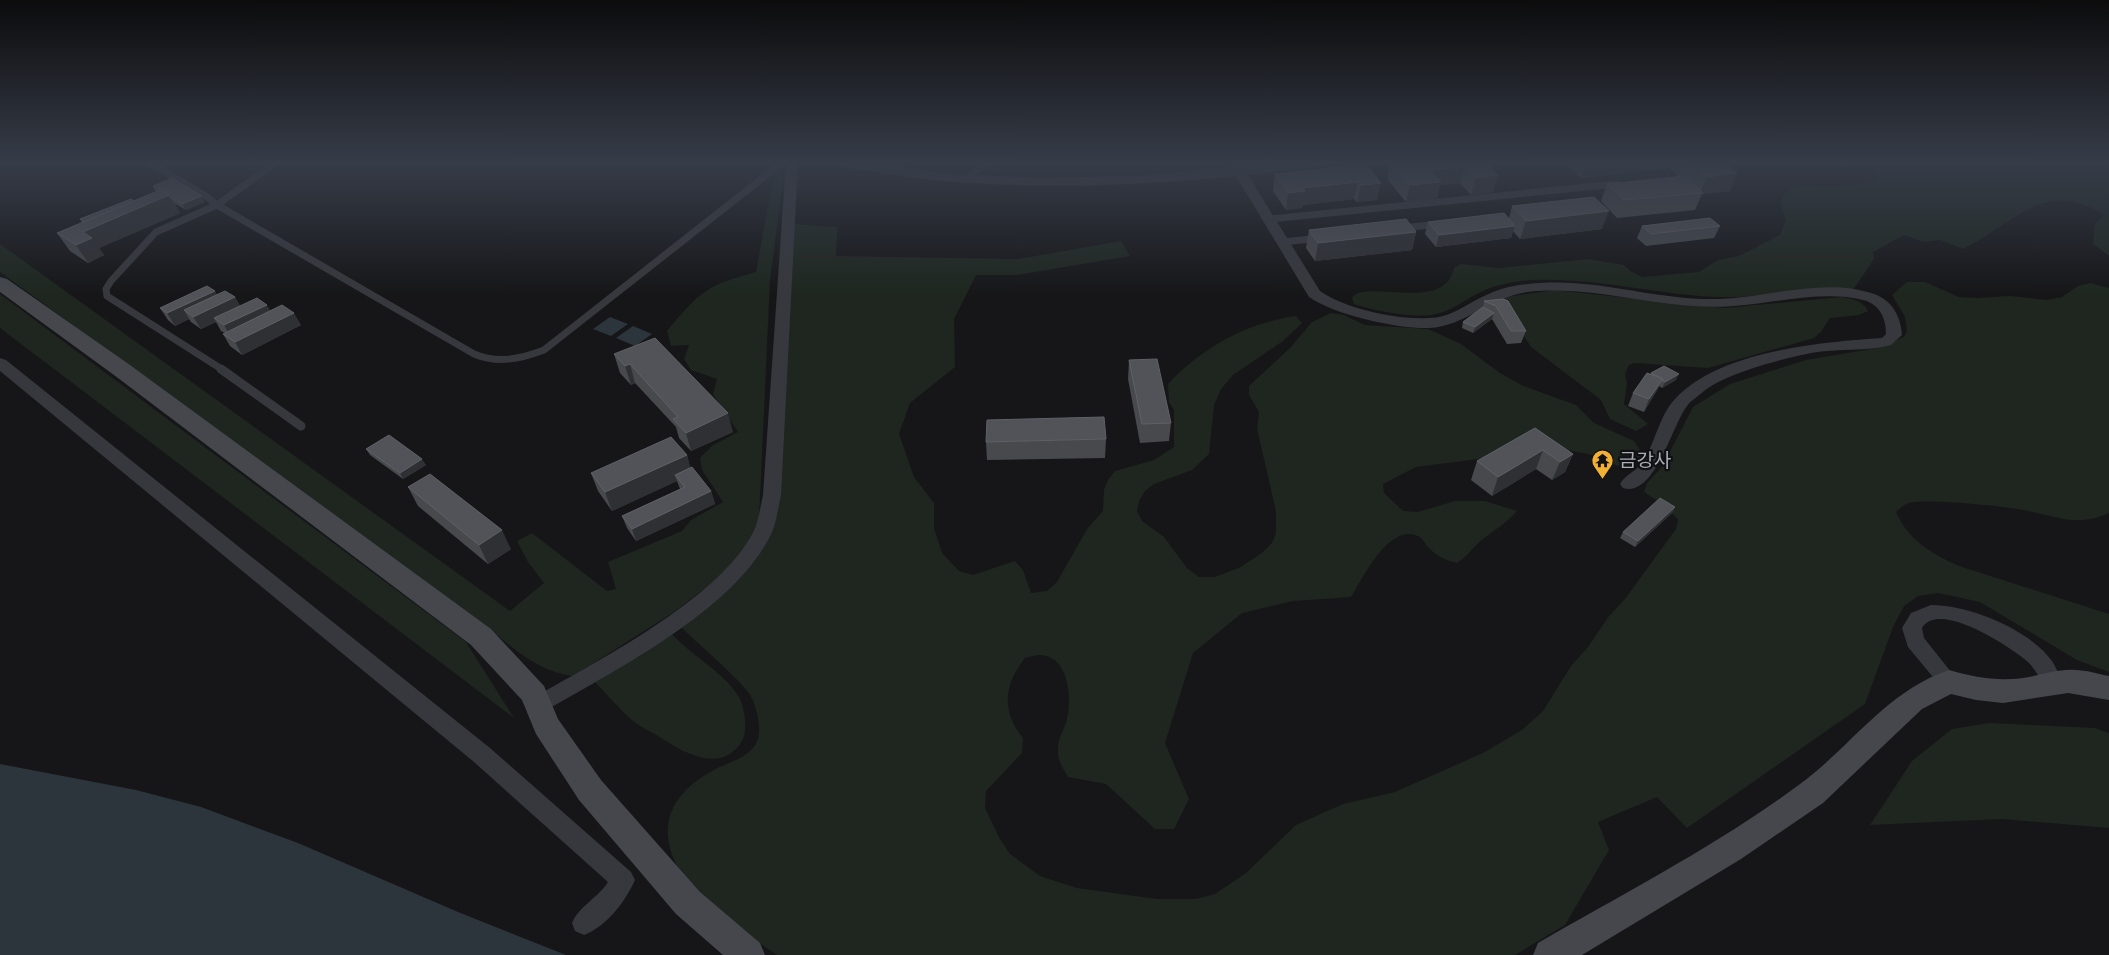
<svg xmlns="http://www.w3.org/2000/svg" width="2109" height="955" font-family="'Space Grotesk','Noto Sans KR',sans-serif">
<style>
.green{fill:#1e261f}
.water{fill:#2c353c}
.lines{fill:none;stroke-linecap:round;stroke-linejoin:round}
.lane-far1{stroke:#37383d;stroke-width:7}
.lane{stroke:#37383d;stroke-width:9}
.street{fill:#37383d;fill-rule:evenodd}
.secondary{fill:#45474d;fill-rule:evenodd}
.wall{fill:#47494d}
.shaded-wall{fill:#2f3033}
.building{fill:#525359;stroke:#5f6168}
.labels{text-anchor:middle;stroke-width:4.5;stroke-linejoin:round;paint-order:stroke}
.poi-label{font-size:19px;fill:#a8adb8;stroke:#111113;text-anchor:start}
</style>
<rect width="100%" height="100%" fill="#161618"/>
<path class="green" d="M870,162H978L958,172L934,173Z
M999,162H1290L1119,178L1004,177L990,171L991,168Z
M1870,162H1940L2026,169L2046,167L2049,162H2063L2070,166L2084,162H2109V256L2093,244L2095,223L2104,215C2045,177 2013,224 1963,249L1940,240L1924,242L1904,235L1873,252L1874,259L1853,290H1809L1740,297H1715C1655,294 1594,277 1533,280C1515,281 1497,284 1481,292C1467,298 1455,309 1440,313C1420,320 1374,311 1354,304L1352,298C1364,278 1445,314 1454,268L1461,264L1499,268L1588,259L1624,265L1630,271L1642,277L1699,272L1718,260L1739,256L1780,235L1786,220L1780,203L1785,193L1796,186L1839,187L1877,182L1879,178Z
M785,165L770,280L759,519L742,554L722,575L674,612L573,676C538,672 510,646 485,625L0,272V244L510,611L544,583L528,562L517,541L532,533L607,591L616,589L608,562L682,531L691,520L723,502L702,470L700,458L713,445L738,432L713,394L717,379L691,370L684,359L689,345L671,346L667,331C699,292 707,285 756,272L774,173Z
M792,224L837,227L836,256L1018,259L1121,241L1130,256L1017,275H976L954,319L955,367L910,403L899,434L914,477L934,503V528L942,553L959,571L973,575L1015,561L1023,570L1031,593L1047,591L1057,582L1087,529L1103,511L1104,490L1108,480L1115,471L1154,460L1174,447V410L1169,402L1168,384C1202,348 1246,323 1296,316L1302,323L1283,341L1233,375L1221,389L1214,405L1209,454L1192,470L1154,484L1145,491L1139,501L1137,511L1142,521L1164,537L1187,568L1199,577H1215L1241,567L1263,552L1272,543L1276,533V511L1257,429L1259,412L1249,395V386L1290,348L1312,322L1331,313L1344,315L1365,325L1428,329L1461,344L1500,373L1523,386L1576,405L1594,423L1634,441L1640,450L1643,460C1620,475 1614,461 1592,455C1582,452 1572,452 1562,448L1416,467L1383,484L1384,493L1403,511L1418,512L1455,501H1485L1517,511C1506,523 1495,530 1483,539C1473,547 1467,557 1457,563C1445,560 1436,556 1427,546C1425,544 1423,539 1420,537C1390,520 1363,578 1351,597L1293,601L1242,613L1193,653L1165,743L1189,799L1174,829H1155L1106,784L1068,777C1062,767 1057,760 1058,748C1058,738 1065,728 1067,719C1072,698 1069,656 1040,655C1035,655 1030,657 1025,658C1004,684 1001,711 1023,738L1022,753L986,791L985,808L1000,839L1010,854L1040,876L1077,888L1157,899H1196L1215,894L1246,873L1296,825L1343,804L1395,792L1483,753L1522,730L1543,711L1571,666L1588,647L1609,616L1625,599L1676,529L1678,520L1669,509L1644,492L1647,483L1662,467L1693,407L1730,384L1806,360L1877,348L1904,337L1907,331L1905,317L1892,295L1907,282H1925L1959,297L1977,298L2010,296L2047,300L2062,297L2078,286L2090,283L2109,288V513C2076,528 2056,516 2023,510C2005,506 1924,498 1909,503C1904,504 1900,509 1896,512C1909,541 1931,553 1959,566L2109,614V672L2077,660L1980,602L1938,593L1918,596L1904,606L1893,627L1865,704L1687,828L1657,797L1598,822L1609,850L1565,925L1515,955H777C753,938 724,922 703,901C659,855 650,805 712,771C729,761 758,757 759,732C760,722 755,700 748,692C731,671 700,646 680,626L740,578L757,555Z
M1554,290L1724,308L1842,297C1853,299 1862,300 1868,311L1859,315L1830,318L1821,332L1814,338L1708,368L1635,363L1629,365L1625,374L1627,383L1624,404L1648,424L1636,431L1610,419L1601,400L1531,347L1508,312L1499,304L1506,297Z
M0,294L466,642L514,718L0,328Z
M670,632C689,654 724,672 739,697C745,708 748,731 742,741C721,776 681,751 658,736C649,731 639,726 632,720C618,708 607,694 594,681Z
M1989,723L2095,728L2109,733V828L2002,819L1870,825L1912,761L1952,729Z"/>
<path class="water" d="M610,317L628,324L611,336L593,329Z
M633,326L652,334L635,346L616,338Z
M0,764L136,790L201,807L298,843L458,912L566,955H0Z"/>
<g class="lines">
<path class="lane-far1" d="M148,162L206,196L217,205L156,232L111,281L106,289L107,296L223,370
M277,162L217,205L474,354C498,364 520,359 544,350L783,162
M963,179L991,162
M1269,219L1617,184
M1402,228L1439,224
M1283,242L1320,238"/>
<path class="lane" d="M221,369L301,426"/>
<path class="street" d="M786,162H798L781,495C778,507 777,521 772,532C738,608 616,670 545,711L538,714L531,711L527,705L531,699C594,663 721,598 753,532C759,521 760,507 763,495Z
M831,162H864L942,173L1039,178L1135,176L1292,162H1333L1327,166L1248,175L1320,291C1346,309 1397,320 1429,318C1450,318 1465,305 1484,296C1498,289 1513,285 1528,284C1593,276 1655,301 1720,299C1770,297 1826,277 1874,294C1892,300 1901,317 1902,335L1891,345C1866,352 1838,348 1811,353C1784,358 1724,374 1704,391C1699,396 1691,400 1687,406C1672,425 1655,498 1623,488L1620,484C1625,475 1636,471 1642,463C1655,444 1659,416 1675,399C1719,351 1820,342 1882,338L1886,334C1886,317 1879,304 1863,300C1825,290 1773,303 1734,306C1665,312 1597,284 1527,292C1491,297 1465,326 1429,328C1397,329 1335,315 1309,297L1236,176C1138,186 1040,189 943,181C907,178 872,171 837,166Z
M0,358L6,360L490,748L631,872L635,880C625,902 607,926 584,935L575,931L572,923C579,906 598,898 608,882L474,762L0,371Z
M1931,605C1969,605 2029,629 2052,661C2056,667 2059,675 2062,682L2059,688L2052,690L2045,688C2040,678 2036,670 2028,662C2012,648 1939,599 1922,628L1924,638L1959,682L1956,688L1949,690L1942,688L1908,647L1902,628L1911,613Z"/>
<path class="secondary" d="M0,277L7,279L130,365L491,629L544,686L558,719L601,780L700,892L760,943L765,955H723L676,914L579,800L536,734L522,700L471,645L114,375L0,292Z
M1949,670C1976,678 2002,682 2029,677C2044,674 2059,669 2075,670C2086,670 2098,674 2109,676V700L2068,693L2003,703L1976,700L1951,694L1922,709L1823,803L1741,859L1582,955H1533L1538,943C1626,892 1718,845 1800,784C1852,746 1885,692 1949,670Z"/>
</g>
<path class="wall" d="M1390,162H1486L1498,175L1493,192L1471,195L1460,183L1440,185L1437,199L1406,202L1387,179Z
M1566,162H1724L1730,191L1702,194L1695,210L1617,218L1601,201L1607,184L1679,177L1667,166V168L1581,178L1566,163Z
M1791,162H1850L1848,166Z
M1366,164L1377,200L1357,202L1354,199L1303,205L1302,208L1286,210L1273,191L1275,174Z
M153,186L205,202L186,210L174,203L180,213L99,248L104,255L88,263L70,251L57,233L82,223L80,219L134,201L156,192Z
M1512,206L1602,229L1520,239L1513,231L1511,238L1436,247L1425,234L1428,222L1509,218Z
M1642,226H1720L1714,238L1646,246L1637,238Z
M1309,230L1416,232L1412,250L1315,261L1306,248Z
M217,295L235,297L240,306L270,311L301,325L242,355L230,346L223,334L225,333L221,331L216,322L201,329L191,322L189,319L175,326L168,320L160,308Z
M1503,299L1526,331L1521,343L1507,344L1492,319L1473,333L1462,328L1463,322L1483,307L1484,301Z
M614,354L733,432L691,451L679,438L676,427L635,383L631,385L620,373Z
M1129,360L1171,423L1169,441L1140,443L1128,379Z
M1651,373L1676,380L1662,388L1659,386L1644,412L1628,406L1633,393Z
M1535,428L1573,454L1565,472L1552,480L1536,469L1492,496L1471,480L1477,461Z
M1106,439L1105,458L987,460L986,442Z
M366,449L426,465L403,479L370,455Z
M687,455L690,468L711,491L715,504L636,541L627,528L622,516L680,489L677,481L612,511L598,491L591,473Z
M408,487L511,549L488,564L418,506Z
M1675,507L1672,513L1635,547L1620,538L1623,532Z"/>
<path class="shaded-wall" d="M1587,162H1669L1667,168L1581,178Z
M1465,166L1460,183L1440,185L1437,199L1406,202L1410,185L1430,170Z
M1737,173L1730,191L1702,194L1703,193H1700L1707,177Z
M1498,175L1493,192L1471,195L1476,178Z
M1358,182L1354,199L1303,205L1302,208L1286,210L1288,193L1303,188Z
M1381,183L1377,200L1357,202L1361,185Z
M169,195L180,213L99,248L104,255L88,263L76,245L83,232Z
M202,196L205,202L186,210L182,204Z
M1609,211L1602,229L1520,239L1526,221Z
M1515,226L1511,238L1436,247L1439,235Z
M1416,232L1412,250L1315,261L1318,243Z
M215,291L222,303L235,297L242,310L214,318L216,322L201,329L193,317L184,310L189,319L175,326L167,313Z
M267,305L274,317L231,338L224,325Z
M294,313L301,325L242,355L235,342Z
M1494,313L1492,319L1473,333L1475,327Z
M630,364L635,383L631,385L625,366Z
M1679,374L1676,380L1662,388L1665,382Z
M1663,379L1657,391L1644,412L1649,399Z
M728,413L733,432L691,451L686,433Z
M1543,450L1536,469L1492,496L1498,477Z
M1573,454L1565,472L1552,480L1560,462Z
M687,455L692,474L675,475L677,481L612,511L605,492Z
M422,459L426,465L403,479L400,473Z
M711,491L715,504L636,541L632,529Z
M1675,507L1672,513L1635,547L1638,541Z
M502,530L511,549L488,564L479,545Z"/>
<path class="building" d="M1391,162H1486L1498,175L1476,178L1465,166L1430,170L1441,182L1410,185Z
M1690,162H1724L1737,173L1707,177Z
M1366,164L1381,183L1361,185L1358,182L1303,188L1305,191L1288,193L1275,174Z
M1685,176L1703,193L1624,200L1607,184Z
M172,178L202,196L182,204L170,197L169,195L153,186Z
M160,190L169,195L83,232L92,238L76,245L57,233Z
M1594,197L1609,211L1526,221L1512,206Z
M131,199L134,201L84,222L80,219Z
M1504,213L1515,226L1439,235L1428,222Z
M1710,218L1720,226L1651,234L1642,226Z
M1406,219L1416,232L1318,243L1309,230Z
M207,286L215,291L167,313L160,308Z
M225,291L235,297L193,317L184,310Z
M257,298L267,305L224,325L214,318Z
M1503,299L1508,301L1526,331H1511L1496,306L1484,301Z
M282,305L294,313L235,342L223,334Z
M1483,307L1494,313L1475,327L1463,322Z
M655,338L728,413L686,433L673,419L678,417L630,364L625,366L614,354Z
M1157,359L1171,423L1142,424L1129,360Z
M1664,366L1679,374L1665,382L1662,380L1663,379L1651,373Z
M1647,373L1663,379L1649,399L1633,393Z
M1104,417L1106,439L986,442L987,420Z
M1535,428L1573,454L1560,462L1543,450L1498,477L1477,461Z
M389,435L422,459L400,473L366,449Z
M671,437L687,455L605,492L591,473Z
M692,467L711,491L632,529L622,516L685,487L675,475Z
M430,474L502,530L479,545L408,487Z
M1660,498L1675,507L1638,541L1623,532Z"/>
<linearGradient id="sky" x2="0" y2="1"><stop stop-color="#0c0c0d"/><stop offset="0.55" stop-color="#363c48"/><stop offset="1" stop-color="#363c48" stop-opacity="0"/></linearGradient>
<rect width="2109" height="296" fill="url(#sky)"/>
<defs>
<symbol id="temple-pin" viewBox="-11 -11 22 30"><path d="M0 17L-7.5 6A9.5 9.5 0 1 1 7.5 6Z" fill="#f2b134" stroke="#111113"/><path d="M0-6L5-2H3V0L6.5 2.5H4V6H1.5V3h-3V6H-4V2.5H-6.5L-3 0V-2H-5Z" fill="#111"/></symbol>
</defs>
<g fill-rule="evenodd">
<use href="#temple-pin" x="1590" y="448" width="25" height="34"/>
</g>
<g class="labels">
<g class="poi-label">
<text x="1619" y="467">금강사</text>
</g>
</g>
</svg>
